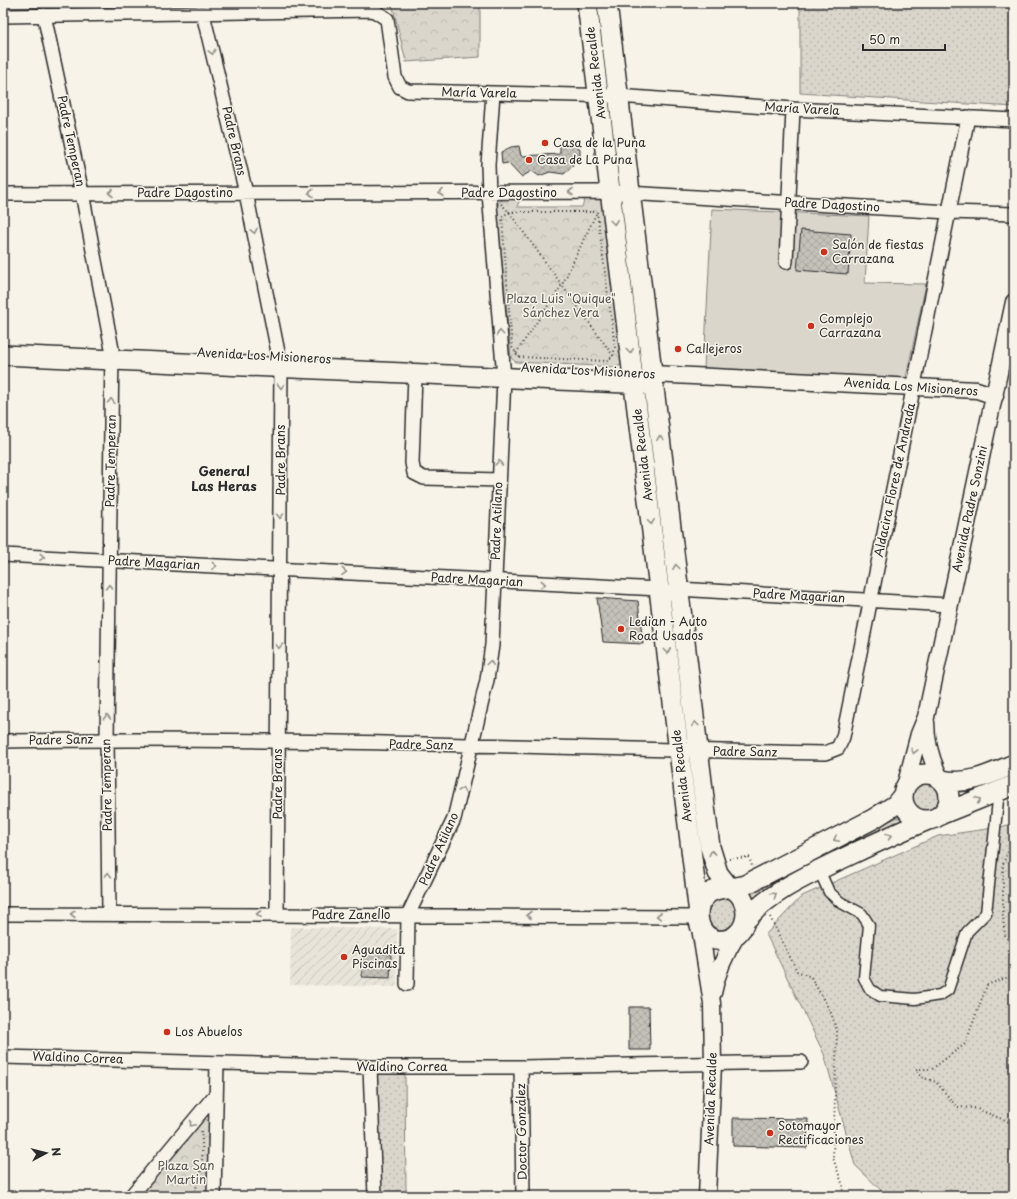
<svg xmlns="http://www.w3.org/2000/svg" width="1017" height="1199" font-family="'Playpen Sans',sans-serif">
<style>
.industrial{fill:url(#industrial-furrows)}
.grass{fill:url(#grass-dots);stroke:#82807c}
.forest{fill:url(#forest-crowns);stroke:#82807c}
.pitch{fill:#dad6cc;stroke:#82807c}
.building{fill:url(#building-cross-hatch);stroke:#2b2b2b}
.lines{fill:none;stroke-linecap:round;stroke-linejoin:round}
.pedestrian-casing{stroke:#2b2b2b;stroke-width:13}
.minor-casing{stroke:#2b2b2b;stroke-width:16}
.tertiary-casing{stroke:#2b2b2b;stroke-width:19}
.secondary-casing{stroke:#2b2b2b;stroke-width:22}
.path{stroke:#2b2b2b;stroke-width:2;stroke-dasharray:1 3;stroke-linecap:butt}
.pedestrian{stroke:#f7f3e8;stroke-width:10}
.minor{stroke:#f7f3e8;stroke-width:13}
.tertiary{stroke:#f7f3e8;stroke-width:16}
.secondary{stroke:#f7f3e8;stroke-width:19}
.oneway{stroke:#918f8a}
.poi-dot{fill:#c8321e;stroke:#f7f3e8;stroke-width:1.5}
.labels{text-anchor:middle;stroke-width:3;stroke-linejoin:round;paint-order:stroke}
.street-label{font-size:12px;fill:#2b2b2b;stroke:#f7f3e8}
.poi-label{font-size:12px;fill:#2b2b2b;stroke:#f7f3e8;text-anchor:start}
.park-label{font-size:12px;fill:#575653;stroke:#f7f3e8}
.neighbourhood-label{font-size:13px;font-weight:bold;fill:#2b2b2b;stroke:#f7f3e8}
</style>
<defs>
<pattern id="industrial-furrows" width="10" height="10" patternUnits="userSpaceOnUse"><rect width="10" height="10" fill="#e8e4da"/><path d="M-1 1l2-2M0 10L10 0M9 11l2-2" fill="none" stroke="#c7c4bb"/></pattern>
<pattern id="grass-dots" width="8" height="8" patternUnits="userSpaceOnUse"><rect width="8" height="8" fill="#dad6cc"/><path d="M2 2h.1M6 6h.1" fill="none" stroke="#bbb8af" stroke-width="1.8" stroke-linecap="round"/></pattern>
<pattern id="forest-crowns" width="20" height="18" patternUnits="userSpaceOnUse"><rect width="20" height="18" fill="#dad6cc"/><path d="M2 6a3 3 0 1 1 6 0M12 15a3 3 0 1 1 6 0" fill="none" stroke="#bbb8af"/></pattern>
<pattern id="building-cross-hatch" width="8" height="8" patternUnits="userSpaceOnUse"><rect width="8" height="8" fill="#c4c1b9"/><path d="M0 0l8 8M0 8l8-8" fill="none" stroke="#a9a69f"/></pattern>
</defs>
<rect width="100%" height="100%" fill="#f7f3e8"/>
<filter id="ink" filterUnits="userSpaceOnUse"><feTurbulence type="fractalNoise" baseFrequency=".025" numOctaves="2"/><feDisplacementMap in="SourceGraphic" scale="8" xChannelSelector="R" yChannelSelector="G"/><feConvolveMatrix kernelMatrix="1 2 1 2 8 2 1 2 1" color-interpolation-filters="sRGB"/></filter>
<g filter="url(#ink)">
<path class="industrial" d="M291,927L397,929V987L290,985Z"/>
<path class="grass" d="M800,3H1014V107L800,93Z
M911 795a16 16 0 1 1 32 0a16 16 0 1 1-32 0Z
M904,814L906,822L753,898L749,890Z
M1014,823V1196H887L855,1165L824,1054L766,934L802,896L938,836L1001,827Z
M707 914a16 16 0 1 1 32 0a16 16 0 1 1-32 0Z
M384,1072L405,1073L406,1196H381L376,1079L378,1074Z"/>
<path class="forest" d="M392,3H480V57L406,62Z
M504,199H520L517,207H582L585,199H598L602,201L623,363L617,367L516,362L511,358L497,208L499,202Z
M203,1119H206L209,1123L208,1196H139Z"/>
<path class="pitch" d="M712,209L869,216L865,283L926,284L906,378L704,368Z"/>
<path class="building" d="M567,142L568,145L575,144L580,150V157L572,161L573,166L564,174L550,172L539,176L532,171L521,177L508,163L502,164L501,152L511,147L519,146L521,156L560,154V143Z
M801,230L851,234L848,274L797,270Z
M597,598L638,601L643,644L603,642Z
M363,952L391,954L390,978L362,977Z
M629,1007H649L650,1050H629Z
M733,1118L808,1119L807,1148L733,1146Z"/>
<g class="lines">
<defs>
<path id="pedestrian" d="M819,870L829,892L840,902L862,914L869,925L864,978L870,989L880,996L915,999L940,995L948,990L967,932L986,913L999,791"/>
<path id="minor" d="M203,14L246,193L281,367L277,914
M44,15L82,193L112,349L107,739L109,913
M3,16L373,10L387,19L395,77L400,87L408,91L618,96L793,109L1014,120
M3,194L610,192L949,212L1014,214
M786,262L793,109
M415,374L412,463L414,473L424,478L499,480
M3,555L659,589L669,593L678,589L949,605
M3,741C277,736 551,749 825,753L838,748L843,737L968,117
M3,914L698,917
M407,984L408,915L454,819L487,680L492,645L504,378L489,193L488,165L493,93
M3,1057L370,1067H521L801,1062
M370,1067L375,1196
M521,1067L523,1196
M131,1196L216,1094
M214,1196L217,1063"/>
<path id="tertiary" d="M652,374L977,390L995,396
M926,722C926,743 931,760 940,778
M905,787L919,734L926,717L1014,302
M700,928L712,1003L713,1064L707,1196
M713,993C717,971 725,954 737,935"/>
<path id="secondary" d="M587,3L698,906
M607,3L710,847L718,873L729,887
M3,355L647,384
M903 797a23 23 0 1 1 46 0a23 23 0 1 1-46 0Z
M942,780C967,786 991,774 1014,764
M942,814L1014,785
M732,888C741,894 746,903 746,914C745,946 699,952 698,914C698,905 702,898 709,893C720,886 733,889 745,885L873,819L895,805L903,795
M745,921C768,894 802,878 833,863C865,848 896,833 928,820"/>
</defs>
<use href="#pedestrian" class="pedestrian-casing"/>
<use href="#minor" class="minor-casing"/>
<use href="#tertiary" class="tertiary-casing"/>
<use href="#secondary" class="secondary-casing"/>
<path class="path" d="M501,204L509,212L614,357
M509,212H597L615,347L613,356L606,361L519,357L512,347L502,217Z
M516,353L562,285L597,212
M1014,837L1003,864V916L1005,936L1010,942L1014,943
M729,859L749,857L752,866
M770,917L797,971L811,977L831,1013L837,1031L833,1158L843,1186L842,1196
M1014,975L987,985L965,1044L932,1069H916L921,1077L936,1082L957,1107L975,1108L1014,1124
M148,1192L181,1196L194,1192C204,1173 203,1151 201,1130"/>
<use href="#pedestrian" class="pedestrian"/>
<use href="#minor" class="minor"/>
<use href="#tertiary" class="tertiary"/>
<use href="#secondary" class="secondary"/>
</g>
<defs><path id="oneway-chevron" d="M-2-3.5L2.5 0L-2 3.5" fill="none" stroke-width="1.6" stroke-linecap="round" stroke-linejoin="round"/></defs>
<g class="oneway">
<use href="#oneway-chevron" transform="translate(212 52) rotate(77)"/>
<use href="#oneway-chevron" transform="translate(571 192) rotate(180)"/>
<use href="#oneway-chevron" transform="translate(111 193) rotate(180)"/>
<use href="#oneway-chevron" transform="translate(311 193) rotate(180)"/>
<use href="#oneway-chevron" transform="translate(441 193) rotate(180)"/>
<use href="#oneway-chevron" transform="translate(614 222) rotate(83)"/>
<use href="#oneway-chevron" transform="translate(254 231) rotate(78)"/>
<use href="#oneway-chevron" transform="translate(500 333) rotate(-95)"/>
<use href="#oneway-chevron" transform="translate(630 351) rotate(83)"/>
<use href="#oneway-chevron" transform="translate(281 386) rotate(90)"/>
<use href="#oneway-chevron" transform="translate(111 401) rotate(-89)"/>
<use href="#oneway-chevron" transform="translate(660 438) rotate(-97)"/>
<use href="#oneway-chevron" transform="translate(499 463) rotate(-87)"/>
<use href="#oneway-chevron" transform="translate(280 516) rotate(90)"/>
<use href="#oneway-chevron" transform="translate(651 522) rotate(83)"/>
<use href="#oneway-chevron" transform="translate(42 557) rotate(3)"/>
<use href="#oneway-chevron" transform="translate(214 566) rotate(3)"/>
<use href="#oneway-chevron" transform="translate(676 567) rotate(-97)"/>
<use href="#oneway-chevron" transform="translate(344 572) rotate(3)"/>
<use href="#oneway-chevron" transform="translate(543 584) rotate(3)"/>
<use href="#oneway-chevron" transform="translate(109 587) rotate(-89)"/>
<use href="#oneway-chevron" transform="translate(279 646) rotate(91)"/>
<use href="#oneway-chevron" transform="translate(667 651) rotate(83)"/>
<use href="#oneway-chevron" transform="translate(490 663) rotate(-83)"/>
<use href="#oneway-chevron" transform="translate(107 717) rotate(-89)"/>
<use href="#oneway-chevron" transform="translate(695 724) rotate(-97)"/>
<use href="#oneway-chevron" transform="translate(914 751) rotate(103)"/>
<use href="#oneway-chevron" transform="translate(462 790) rotate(-76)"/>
<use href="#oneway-chevron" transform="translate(978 800) rotate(-22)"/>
<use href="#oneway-chevron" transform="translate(889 836) rotate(-23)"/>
<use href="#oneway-chevron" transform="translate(836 839) rotate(153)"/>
<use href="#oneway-chevron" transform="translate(712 853) rotate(-104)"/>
<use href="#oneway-chevron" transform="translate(108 875) rotate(-91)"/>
<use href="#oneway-chevron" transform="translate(774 895) rotate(-35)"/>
<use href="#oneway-chevron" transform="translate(73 914) rotate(180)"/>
<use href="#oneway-chevron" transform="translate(259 914) rotate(-180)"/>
<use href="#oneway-chevron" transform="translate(529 915) rotate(-180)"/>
<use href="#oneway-chevron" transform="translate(659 916) rotate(-179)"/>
<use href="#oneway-chevron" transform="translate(192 1124) rotate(130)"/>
</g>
</g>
<g class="poi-dot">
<circle cx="545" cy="143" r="4"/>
<circle cx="529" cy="160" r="4"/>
<circle cx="824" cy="252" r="4"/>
<circle cx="811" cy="326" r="4"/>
<circle cx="678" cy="349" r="4"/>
<circle cx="621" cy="629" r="4"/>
<circle cx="344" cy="957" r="4"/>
<circle cx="167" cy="1032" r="4"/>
<circle cx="770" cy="1133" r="4"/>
</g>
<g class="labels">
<g class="street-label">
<text transform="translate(596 73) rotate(-97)" y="4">Avenida Recalde</text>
<text transform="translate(479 93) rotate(1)" y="4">María Varela</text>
<text transform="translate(802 109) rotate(3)" y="4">María Varela</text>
<text transform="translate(71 141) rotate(78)" y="4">Padre Temperan</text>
<text transform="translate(234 141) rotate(77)" y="4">Padre Brans</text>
<text x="185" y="197">Padre Dagostino</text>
<text x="509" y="197">Padre Dagostino</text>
<text transform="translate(832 205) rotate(3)" y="4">Padre Dagostino</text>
<text transform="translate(264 356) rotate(3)" y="4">Avenida Los Misioneros</text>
<text transform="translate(588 371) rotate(3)" y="4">Avenida Los Misioneros</text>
<text transform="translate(911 387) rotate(4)" y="4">Avenida Los Misioneros</text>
<text transform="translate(643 455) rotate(-97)" y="4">Avenida Recalde</text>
<text transform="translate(281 460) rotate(-90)" y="4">Padre Brans</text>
<text transform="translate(111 461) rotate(-89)" y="4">Padre Temperan</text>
<text transform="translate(895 480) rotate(-78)" y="4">Aldacira Flores de Andrada</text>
<text transform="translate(970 509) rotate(-78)" y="4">Avenida Padre Sonzini</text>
<text transform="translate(497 521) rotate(-88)" y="4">Padre Atilano</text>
<text transform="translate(154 563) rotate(3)" y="4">Padre Magarian</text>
<text transform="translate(477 580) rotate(3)" y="4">Padre Magarian</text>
<text transform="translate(799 596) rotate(3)" y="4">Padre Magarian</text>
<text transform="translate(61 740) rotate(-1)" y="4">Padre Sanz</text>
<text transform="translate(421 745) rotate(1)" y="4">Padre Sanz</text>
<text transform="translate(745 752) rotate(1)" y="4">Padre Sanz</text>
<text transform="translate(682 776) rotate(-97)" y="4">Avenida Recalde</text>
<text transform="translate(278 784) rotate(-90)" y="4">Padre Brans</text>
<text transform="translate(107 785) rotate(-91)" y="4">Padre Temperan</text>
<text transform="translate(439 849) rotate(-66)" y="4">Padre Atilano</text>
<text x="351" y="919">Padre Zanello</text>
<text transform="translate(78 1058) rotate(2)" y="4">Waldino Correa</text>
<text x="402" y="1071">Waldino Correa</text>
<text transform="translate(711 1099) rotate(-88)" y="4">Avenida Recalde</text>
<text transform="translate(522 1132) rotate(-91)" y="4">Doctor González</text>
</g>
<g class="poi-label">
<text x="553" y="147">Casa de la Puna</text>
<text x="537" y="164">Casa de La Puna</text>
<text x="832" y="249">Salón de fiestas<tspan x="832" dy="14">Carrazana</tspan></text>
<text x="819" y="323">Complejo<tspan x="819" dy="14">Carrazana</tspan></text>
<text x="686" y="353">Callejeros</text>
<text x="629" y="626">Ledian - Auto<tspan x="629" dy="14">Road Usados</tspan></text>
<text x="352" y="954">Aguadita<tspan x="352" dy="14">Piscinas</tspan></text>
<text x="175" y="1036">Los Abuelos</text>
<text x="778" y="1130">Sotomayor<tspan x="778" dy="14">Rectificaciones</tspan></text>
</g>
<g class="park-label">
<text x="561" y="303">Plaza Luis "Quique"<tspan x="561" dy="14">Sánchez Vera</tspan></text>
<text x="186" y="1170">Plaza San<tspan x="186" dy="14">Martin</tspan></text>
</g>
<g class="neighbourhood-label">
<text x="224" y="476">General<tspan x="224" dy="15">Las Heras</tspan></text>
</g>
</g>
<rect width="1017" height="1199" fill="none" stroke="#f7f3e8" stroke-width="16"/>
<rect x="8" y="8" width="1001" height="1183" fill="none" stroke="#2b2b2b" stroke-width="1.5" filter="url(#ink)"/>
<g transform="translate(46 1153) rotate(83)" stroke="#f7f3e8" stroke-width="3" paint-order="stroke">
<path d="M0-3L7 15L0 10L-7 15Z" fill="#2b2b2b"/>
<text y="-6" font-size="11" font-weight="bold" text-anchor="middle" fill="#2b2b2b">N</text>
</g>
<path d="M863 44v6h82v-6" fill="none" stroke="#2b2b2b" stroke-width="2"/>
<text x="869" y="44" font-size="12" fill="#2b2b2b" stroke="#f7f3e8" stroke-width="3" paint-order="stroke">50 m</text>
</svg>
